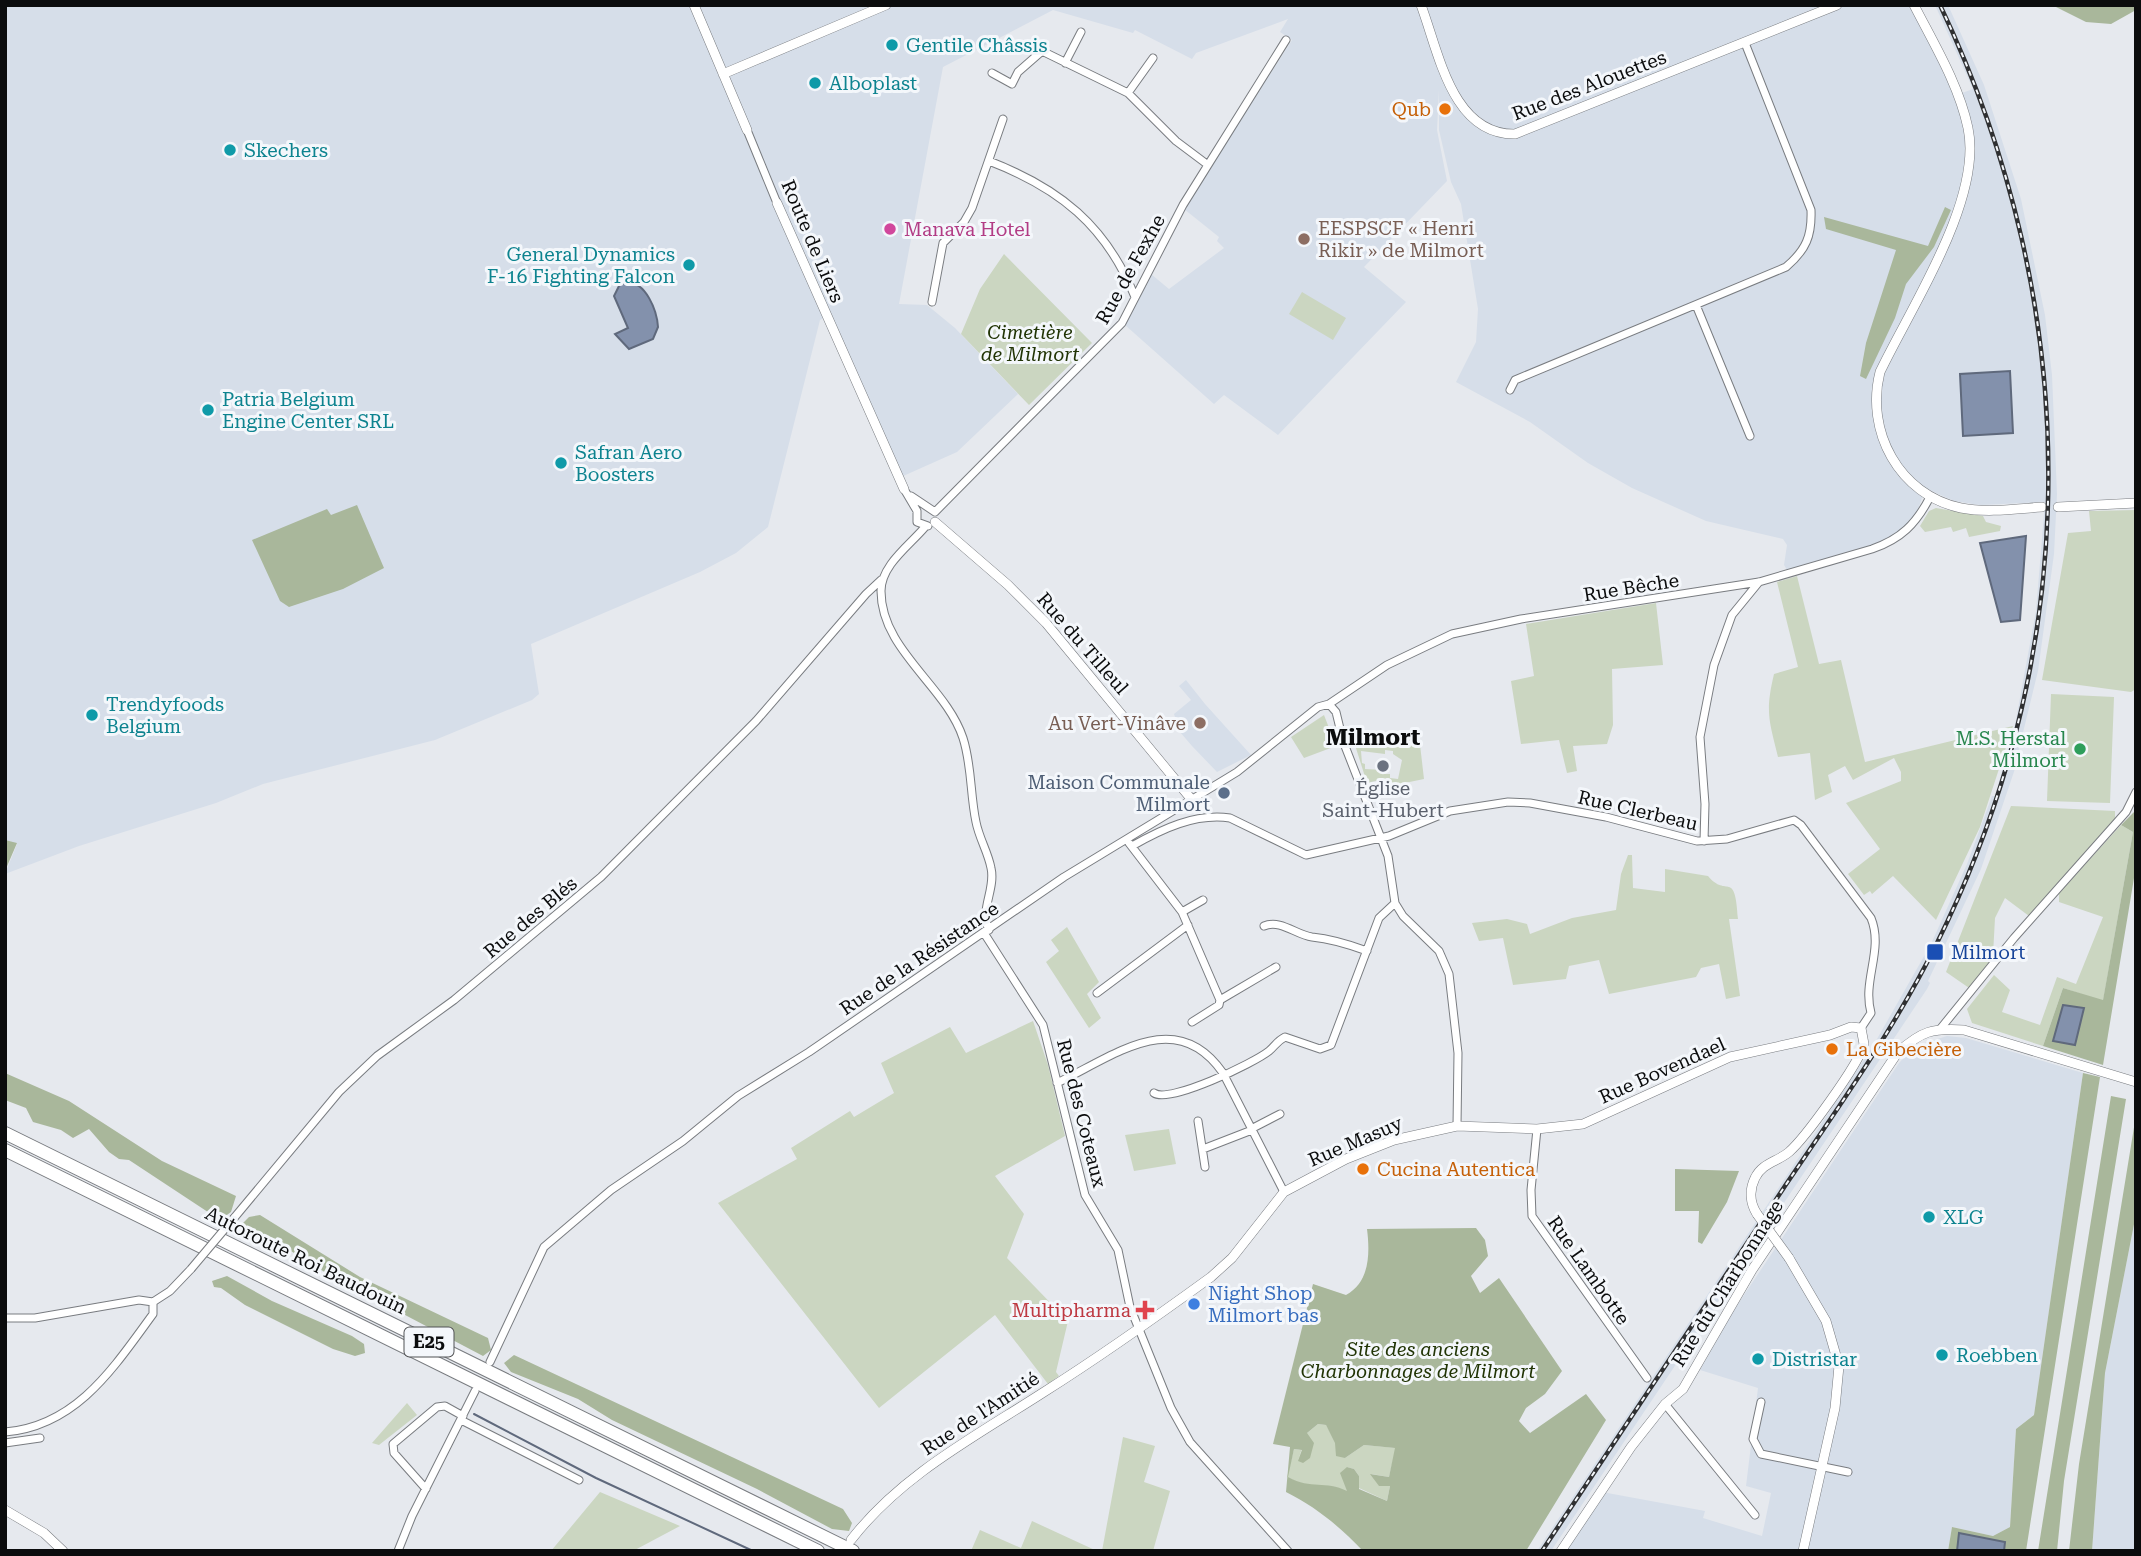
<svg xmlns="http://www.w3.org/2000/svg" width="2141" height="1556" font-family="'Roboto Serif',serif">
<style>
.built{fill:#d6dee9}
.green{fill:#cbd6c1;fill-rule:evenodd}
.forest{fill:#a9b79b;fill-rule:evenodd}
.water{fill:#8391ac;stroke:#5f697c;stroke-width:2}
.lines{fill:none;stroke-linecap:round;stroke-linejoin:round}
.stream{stroke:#5f697c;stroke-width:2}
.minor-casing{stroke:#797c80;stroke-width:9}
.tertiary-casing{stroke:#797c80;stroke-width:10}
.motorway-casing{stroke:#797c80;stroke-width:14}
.minor{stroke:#fff;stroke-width:7}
.tertiary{stroke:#fff;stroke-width:9}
.motorway{stroke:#fff;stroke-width:12}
.rail-casing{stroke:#2f3032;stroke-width:4.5}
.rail{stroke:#f4f7fb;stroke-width:2;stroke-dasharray:5;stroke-linecap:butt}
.minor-bridge-casing{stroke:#797c80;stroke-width:9;stroke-linecap:butt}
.tertiary-bridge-casing{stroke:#797c80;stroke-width:10;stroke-linecap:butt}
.minor-bridge{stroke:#fff;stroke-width:7}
.tertiary-bridge{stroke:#fff;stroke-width:9}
.culture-dot{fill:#0f9aa8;stroke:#f4f7fb;stroke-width:2.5}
.food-dot{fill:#e8710a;stroke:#f4f7fb;stroke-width:2.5}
.hotel-dot{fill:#d1479c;stroke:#f4f7fb;stroke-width:2.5}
.education-dot{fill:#8d6e63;stroke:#f4f7fb;stroke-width:2.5}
.leisure-dot{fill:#2e9e5b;stroke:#f4f7fb;stroke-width:2.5}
.worship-dot{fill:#6b7280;stroke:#f4f7fb;stroke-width:2.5}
.service-dot{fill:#5c6f8a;stroke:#f4f7fb;stroke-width:2.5}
.transit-dot{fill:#1a4fb4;stroke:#f4f7fb;stroke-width:2.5}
.shop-dot{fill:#3f7fe0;stroke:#f4f7fb;stroke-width:2.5}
.health-dot{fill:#e0444e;stroke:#f4f7fb;stroke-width:2.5}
.labels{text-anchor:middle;stroke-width:6;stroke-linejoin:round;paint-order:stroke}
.shield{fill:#f4f7fb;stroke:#515254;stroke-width:2}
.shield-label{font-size:18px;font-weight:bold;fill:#0b0c0d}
.culture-label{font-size:19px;fill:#0d838f;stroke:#f4f7fb;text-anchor:start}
.street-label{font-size:19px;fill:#0b0c0d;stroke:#f4f7fb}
.food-label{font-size:19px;fill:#c56008;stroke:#f4f7fb;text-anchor:start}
.education-label{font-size:19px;fill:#785e54;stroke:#f4f7fb;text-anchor:start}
.hotel-label{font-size:19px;fill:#b23c85;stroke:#f4f7fb;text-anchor:start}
.park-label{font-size:19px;font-style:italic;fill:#213405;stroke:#f4f7fb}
.leisure-label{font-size:19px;fill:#27864d;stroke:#f4f7fb;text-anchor:end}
.service-label{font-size:19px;fill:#4e5e75;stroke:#f4f7fb;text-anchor:end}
.worship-label{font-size:19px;fill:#5b616d;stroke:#f4f7fb}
.transit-label{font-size:19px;fill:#164399;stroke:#f4f7fb;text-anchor:start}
.shop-label{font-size:19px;fill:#366cbe;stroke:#f4f7fb;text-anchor:start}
.health-label{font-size:19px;fill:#be3a42;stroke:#f4f7fb;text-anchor:end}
.quarter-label{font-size:23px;font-weight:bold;fill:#0b0c0d;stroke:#f4f7fb}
</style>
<rect width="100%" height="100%" fill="#e6e9ee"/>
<path class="built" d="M5,5H1919L1962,93L1973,89L1935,5H1948L1984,85L2021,199L2045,315L2052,375L2057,494L2054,554L2038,671L2018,753L2020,754L1981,869L1928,981L1930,983L1927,989L1551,1551H1537L1873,1046L1931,944L1967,864L1992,796H1995L2015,725L2036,611L2045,502L1980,505L1954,501L1925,488L1918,510L1908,526L1889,540L1787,570L1784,565L1787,545L1783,539L1706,521L1632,488L1588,463L1530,422L1456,382L1476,342L1478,309L1461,204L1451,182L1439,130V90L1437,130L1447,181L1364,267L1406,302L1278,435L1224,395L1214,404L1125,325L1151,274L1169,289L1224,248L1217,241L1219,237L1184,209L1292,40L1280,32L1288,19L1196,53L1192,59L1135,30L1133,33L1053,10L943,67L899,304L927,305L955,328L1018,394L957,452L901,477L831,315L820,320L768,527L736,553L700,572L531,644L539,694L532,700L435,740L263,784L216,803L79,846L5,874L17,844L5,840Z
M1186,680L1205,704L1251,755L1217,772L1192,746L1180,732L1174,714L1191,700L1179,686Z
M1947,1036L1966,1038L2083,1073L2034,1415L2016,1429L2010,1527L1993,1536L1952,1527L1948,1551H1563L1602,1492L1705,1511L1703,1518L1762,1536L1771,1493L1746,1486L1758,1388L1700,1370L1734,1310L1899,1063L1915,1046Z
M2136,1214V1551H2092L2105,1373Z"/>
<path class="green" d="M1004,254L1092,343L1029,405L961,334L980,289Z
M1302,292L1346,318L1333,340L1289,314Z
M1936,508L1983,516L1986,522L2001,526L2000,531L1969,537L1966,528L1953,532L1951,527L1925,532L1920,526L1929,511Z
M2136,510V689L2131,692L2042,680L2068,533L2091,531L2089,511Z
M1797,576L1819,664L1841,660L1865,762L2013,726L1980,827L1936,920L1893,876L1872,894L1870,891L1864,895L1848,874L1880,849L1846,803L1901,781V772L1894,758L1853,780L1845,766L1828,775L1832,792L1815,800L1810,753L1778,757C1769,720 1765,712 1774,674L1798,667L1777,582Z
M1656,603L1663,665L1612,669L1613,725L1607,744L1573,746L1577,771L1567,773L1559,740L1521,744L1511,681L1534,676L1526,624Z
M2051,694L2114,697L2110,803L2047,801Z
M1324,715L1336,746L1304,758L1291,737Z
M1419,736L1424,779L1390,786L1388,778L1367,783L1355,745ZM1385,750L1393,751V754L1402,760L1398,779L1390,778V774H1383V770L1365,769V764L1362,763L1361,751L1385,754Z
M2011,806L2115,811V820L2029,916L2005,898L1995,918L1993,955L1996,957L1972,990L1946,972Z
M2121,825L2133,832L2103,1001L2063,988L2043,1046L1972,1023L1967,1009L1994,975L2010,990L2002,1012L2040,1025L2057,977L2076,984L2103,917L2059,902V893Z
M1628,855H1632L1633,888L1665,892V869L1708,876C1727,899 1735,868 1738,919H1729L1740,996L1726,999L1719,964L1701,968L1696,977L1609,994L1599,960L1569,966L1566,979L1513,985L1503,938L1479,941L1472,923L1507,919L1527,924L1530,934L1572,918L1616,910L1621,874Z
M1067,927L1099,982L1087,994L1101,1018L1089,1028L1046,962L1059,951L1051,940Z
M1033,1021L1048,1065L1065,1136L995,1176L1024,1214L1007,1258L1068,1321L1056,1372L1059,1376L1048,1384L995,1315L879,1408L718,1203L797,1159L791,1148L850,1111L854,1117L894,1093L881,1063L950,1027L966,1053Z
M1169,1129L1176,1164L1134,1171L1125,1135Z
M407,1403L417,1415L379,1445L372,1443Z
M1318,1424L1326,1425L1345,1458L1364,1445L1396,1448L1389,1477L1371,1474L1390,1486L1387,1501L1359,1488V1476L1354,1469L1347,1467L1349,1492L1304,1486L1287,1477L1294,1449L1302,1450L1298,1461L1307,1433Z
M1123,1437L1155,1446L1144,1482L1170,1491L1153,1551H1102Z
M600,1492L680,1526L633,1551H551Z
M1032,1521L1097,1551H971L980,1530L1021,1548Z"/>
<path class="forest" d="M2052,5H2136V10L2111,24L2086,22Z
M1945,207L1951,210L1934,247L1906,284L1895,318L1866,379L1860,376L1866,343L1896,250L1826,229L1824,217L1928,246Z
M357,505L384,568L343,589L289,607L280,601L252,540L327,509L331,515Z
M2136,810V866L2103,1065L2043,1046L2063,988L2103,1000L2133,832L2121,825Z
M5,840L17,843L5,871Z
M5,1073L69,1101L162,1161L236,1196L231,1212L220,1220L129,1160L119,1159L109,1152L89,1129L73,1138L61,1130L33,1122L26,1108L5,1100Z
M2083,1073L2100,1077L2026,1551H1948L1952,1527L1993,1536L2010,1527L2016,1429L2034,1415Z
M2111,1096L2126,1099L2064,1481L2057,1551H2038Z
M2136,1115V1214L2105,1373L2092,1551H2069L2079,1464Z
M1675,1169L1739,1171L1727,1202L1702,1244L1698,1242L1699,1211H1675Z
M260,1215L360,1277L488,1338L491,1350L483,1356L331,1276L270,1238L242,1235L241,1225L249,1217Z
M1476,1228L1485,1240L1488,1256L1471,1276L1480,1293L1499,1278L1562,1371L1545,1394L1526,1408L1519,1421L1530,1433L1586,1394L1606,1420L1526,1551H1363C1339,1526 1316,1507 1286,1492L1290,1447L1273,1444L1313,1284L1346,1295C1370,1282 1370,1253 1367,1229ZM1318,1424L1326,1425L1335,1443L1336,1456L1345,1458L1364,1445L1395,1448L1389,1477L1370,1474L1379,1486H1390L1387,1501L1359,1489V1476L1354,1469L1347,1467L1340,1473L1347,1491C1325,1480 1312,1490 1288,1477L1294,1449L1302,1450L1298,1461L1303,1463L1310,1458L1314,1443L1307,1433Z
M227,1276L272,1301L352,1336L364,1344L365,1353L355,1356L333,1349L245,1305L221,1288L214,1287L212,1281Z
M514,1355L843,1509L852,1523L849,1531L832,1529L757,1489L612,1420L578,1399L511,1372L504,1363Z"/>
<path class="water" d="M626,282C646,281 657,311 658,327L653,339L629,349L615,334L628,328L614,296L619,286Z
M2010,371L2013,433L1963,436L1960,374Z
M2026,536L2020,620L2001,622L1980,543Z
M2063,1005L2084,1008L2075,1045L2053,1041Z
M1959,1533L2005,1542L2004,1551H1957Z"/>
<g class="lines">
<path class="stream" d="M474,1414L596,1478L753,1551"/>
<defs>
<path id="minor" d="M1065,63L1081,32
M992,73L1012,84L1018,72L1042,51L1128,93L1176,141L1208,165
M1128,93L1153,58
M747,130L777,203
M989,161C1059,188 1106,225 1135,297
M932,302L943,243L964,222L972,208L1003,119
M1696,305L1750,436
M1510,390L1515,380L1786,267C1806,250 1812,236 1811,210L1745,43
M904,489L917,511V522L928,526
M911,496L935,512
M935,512L1122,323L1183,205L1286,40
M925,527C910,545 881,565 881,591C881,650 946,686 963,738C972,766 970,794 976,822C979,838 988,852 991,868C996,889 979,910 989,930
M1329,704L1336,712L1343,741L1388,856L1395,903L1403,916L1439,951L1449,974L1458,1053L1457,1126
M1704,841L1705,804L1700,737L1714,665L1732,615L1759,582
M1129,843L1182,912L1220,1000
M1132,846C1162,829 1195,813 1230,818L1306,855L1389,836L1450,811L1508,802L1530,803L1606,817L1697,841L1727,839L1794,820L1801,825L1871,918C1884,950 1862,980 1871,1013L1861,1028
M1182,912L1203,900
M1264,926C1281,919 1296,935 1312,937C1332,939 1348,944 1367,951
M984,933L1043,1025L1085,1195L1118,1250L1130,1307L1171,1408L1190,1442L1288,1551
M1097,993L1188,925
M1192,1022L1219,1005L1220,1000L1276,967
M1941,1028L2014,938L2126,812L2136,792
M1057,1083C1114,1056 1176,1005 1223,1073L1284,1192
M1154,1093C1169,1104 1254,1063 1269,1051C1275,1046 1277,1041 1285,1037L1320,1049L1331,1045L1379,918L1395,903
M1198,1121L1205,1167
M1251,1129L1280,1114
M1537,1129L1531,1190L1532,1216L1647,1378
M1203,1149L1252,1130
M234,1218L339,1092L377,1056L454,1000L601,877L756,721L866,594L881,580
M5,1318H35L139,1300L153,1302
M490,1362L544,1247L611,1190L683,1141L738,1096L809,1052L1064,877L1237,772L1318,707L1329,704L1387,665L1452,634L1521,619L1759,582L1872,549C1901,539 1916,524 1930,497
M1761,1402L1753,1439L1761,1454L1848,1472
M1665,1404L1755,1515
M461,1420L579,1480
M5,1432C77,1426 114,1367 153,1314V1302L170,1291L191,1269
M5,1443L40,1438
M426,1489L394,1453L393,1444L437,1407L445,1406L463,1416
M398,1551L412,1516L475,1391"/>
<path id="tertiary" d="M694,5L747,130
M1421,5C1439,53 1452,135 1515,134L1837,5
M1914,5C1934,44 1959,85 1968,128C1983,199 1911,307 1880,372C1865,431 1899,495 1961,508C1987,513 2015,509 2042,507
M723,74L886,5
M777,203L904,489
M2058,507L2136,503
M935,522L1008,585L1046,623L1192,800
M1789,1258L1826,1321L1839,1366L1835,1408L1803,1551
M5,1510L44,1533L63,1551
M851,1540C901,1475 976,1436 1044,1392C1101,1356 1156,1317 1211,1277L1232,1258L1284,1192L1346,1159L1394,1140L1457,1126L1537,1129L1583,1124L1730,1057L1830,1035L1851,1027L1861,1028L1864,1044C1859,1064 1805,1138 1789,1152C1777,1162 1762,1163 1755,1178C1749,1190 1750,1203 1757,1214
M1561,1551L1631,1447L1665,1404L1683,1389L1752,1270L1898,1052C1922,1031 1932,1028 1964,1030L2136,1082"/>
<path id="motorway" d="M5,1133L853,1551
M5,1150L818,1551"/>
</defs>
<use href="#minor" class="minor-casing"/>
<use href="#tertiary" class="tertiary-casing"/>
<use href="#motorway" class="motorway-casing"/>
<use href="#minor" class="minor"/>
<use href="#tertiary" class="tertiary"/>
<use href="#motorway" class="motorway"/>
<defs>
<path id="rail" d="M1542,1551C1622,1430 1703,1310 1783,1189C1837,1109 1894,1030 1937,943C2086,643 2084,307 1940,5"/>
</defs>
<use href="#rail" class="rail-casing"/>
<use href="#rail" class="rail"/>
<defs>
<path id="minor-bridge" d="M191,1269L234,1218"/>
<path id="tertiary-bridge" d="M1757,1214L1789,1258"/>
</defs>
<use href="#minor-bridge" class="minor-bridge-casing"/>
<use href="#tertiary-bridge" class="tertiary-bridge-casing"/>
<use href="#minor-bridge" class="minor-bridge"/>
<use href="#tertiary-bridge" class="tertiary-bridge"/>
</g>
<g class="culture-dot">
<circle cx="892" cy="45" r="7"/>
<circle cx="815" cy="83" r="7"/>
<circle cx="230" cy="150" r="7"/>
<circle cx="689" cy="265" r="7"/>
<circle cx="208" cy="410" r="7"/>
<circle cx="561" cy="463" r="7"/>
<circle cx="92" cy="715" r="7"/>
<circle cx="1929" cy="1217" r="7"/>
<circle cx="1942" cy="1355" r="7"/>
<circle cx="1758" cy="1359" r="7"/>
</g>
<g class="food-dot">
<circle cx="1445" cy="109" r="7"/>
<circle cx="1832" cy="1049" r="7"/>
<circle cx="1363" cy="1169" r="7"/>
</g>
<circle class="hotel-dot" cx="890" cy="229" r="7"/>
<g class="education-dot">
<circle cx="1304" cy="239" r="7"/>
<circle cx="1200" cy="723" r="7"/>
</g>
<circle class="leisure-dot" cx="2080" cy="749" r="7"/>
<circle class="worship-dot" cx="1383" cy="766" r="7"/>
<circle class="service-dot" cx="1224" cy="793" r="7"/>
<rect class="transit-dot" x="1926" y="943" width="18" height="18" rx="3.5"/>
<circle class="shop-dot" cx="1194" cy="1304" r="7"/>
<path class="health-dot" d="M1141.5 1299.5h7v7h7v7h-7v7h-7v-7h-7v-7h7z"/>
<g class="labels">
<rect class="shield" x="404.5" y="1327.5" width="49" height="29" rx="5"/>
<g class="shield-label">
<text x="429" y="1348">E25</text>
</g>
<g class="culture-label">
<text x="906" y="52">Gentile Châssis</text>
<text x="829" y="90">Alboplast</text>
<text x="244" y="157">Skechers</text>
<text x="675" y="261" text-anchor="end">General Dynamics<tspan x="675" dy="22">F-16 Fighting Falcon</tspan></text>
<text x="222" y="406">Patria Belgium<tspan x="222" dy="22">Engine Center SRL</tspan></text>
<text x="575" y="459">Safran Aero<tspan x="575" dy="22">Boosters</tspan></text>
<text x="106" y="711">Trendyfoods<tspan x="106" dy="22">Belgium</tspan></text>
<text x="1943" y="1224">XLG</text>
<text x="1956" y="1362">Roebben</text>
<text x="1772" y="1366">Distristar</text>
</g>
<g class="street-label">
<text transform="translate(1589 85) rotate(-21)" y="7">Rue des Alouettes</text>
<text transform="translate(813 241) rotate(67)" y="7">Route de Liers</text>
<text transform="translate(1130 269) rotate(-61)" y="7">Rue de Fexhe</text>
<text transform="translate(1631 587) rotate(-9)" y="7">Rue Bêche</text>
<text transform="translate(1083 643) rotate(49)" y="7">Rue du Tilleul</text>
<text transform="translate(1638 810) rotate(13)" y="7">Rue Clerbeau</text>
<text transform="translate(530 917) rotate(-40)" y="7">Rue des Blés</text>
<text transform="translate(919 958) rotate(-34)" y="7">Rue de la Résistance</text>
<text transform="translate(1662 1070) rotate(-24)" y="7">Rue Bovendael</text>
<text transform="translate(1082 1113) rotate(76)" y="7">Rue des Coteaux</text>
<text transform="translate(1355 1141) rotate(-23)" y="7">Rue Masuy</text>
<text transform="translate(306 1260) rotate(26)" y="7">Autoroute Roi Baudouin</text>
<text transform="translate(1589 1270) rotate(55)" y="7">Rue Lambotte</text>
<text transform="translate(1727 1283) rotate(-58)" y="7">Rue du Charbonnage</text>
<text transform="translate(980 1413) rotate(-33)" y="7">Rue de l'Amitié</text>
</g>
<g class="food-label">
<text x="1431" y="116" text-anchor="end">Qub</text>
<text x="1846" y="1056">La Gibecière</text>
<text x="1377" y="1176">Cucina Autentica</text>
</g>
<g class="education-label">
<text x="1318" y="235">EESPSCF « Henri<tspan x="1318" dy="22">Rikir » de Milmort</tspan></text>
<text x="1186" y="730" text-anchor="end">Au Vert-Vinâve</text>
</g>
<g class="hotel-label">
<text x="904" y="236">Manava Hotel</text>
</g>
<g class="park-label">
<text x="1030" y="339">Cimetière<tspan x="1030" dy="22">de Milmort</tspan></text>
<text x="1418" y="1356">Site des anciens<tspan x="1418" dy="22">Charbonnages de Milmort</tspan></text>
</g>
<g class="leisure-label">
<text x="2066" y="745">M.S. Herstal<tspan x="2066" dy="22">Milmort</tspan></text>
</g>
<g class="service-label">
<text x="1210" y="789">Maison Communale<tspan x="1210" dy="22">Milmort</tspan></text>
</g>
<g class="worship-label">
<text x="1383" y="795">Église<tspan x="1383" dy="22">Saint-Hubert</tspan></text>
</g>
<g class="transit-label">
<text x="1951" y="959">Milmort</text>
</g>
<g class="shop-label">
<text x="1208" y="1300">Night Shop<tspan x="1208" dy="22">Milmort bas</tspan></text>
</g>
<g class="health-label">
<text x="1131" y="1317">Multipharma</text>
</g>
<g class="quarter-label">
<text x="1373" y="745">Milmort</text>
</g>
</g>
<rect width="2141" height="1556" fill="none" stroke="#0b0c0d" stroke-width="14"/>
</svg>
